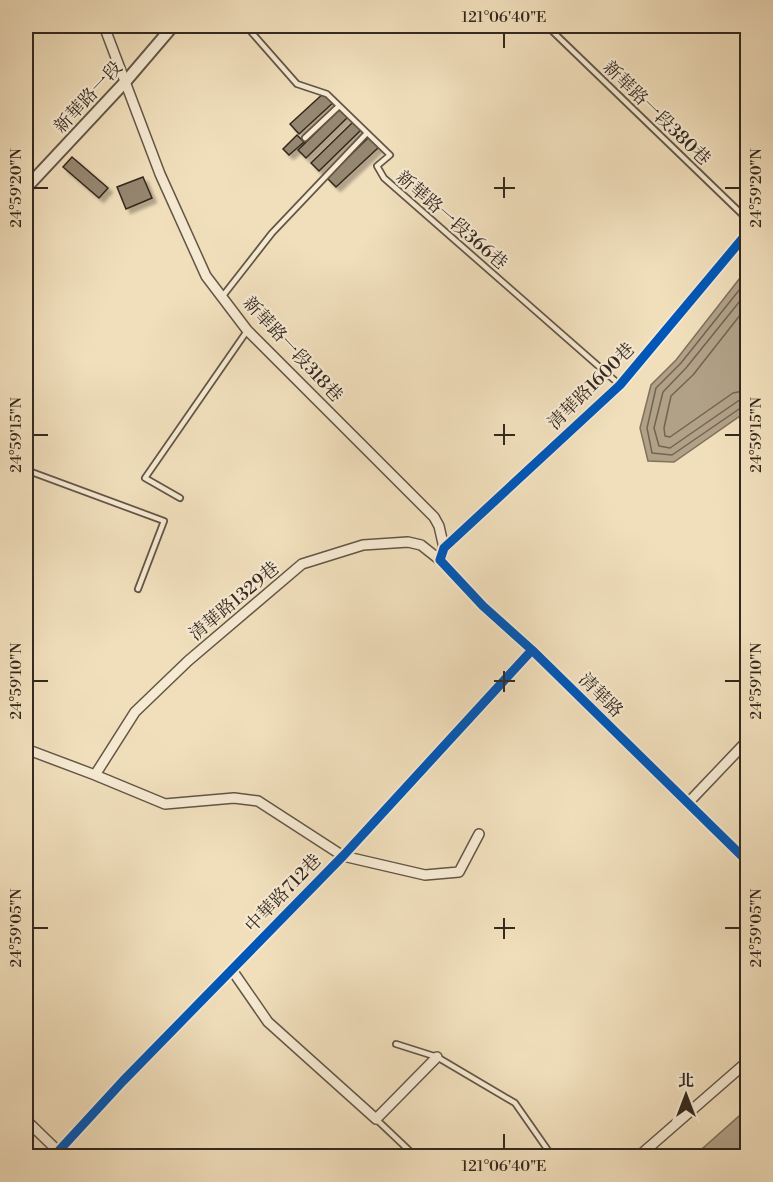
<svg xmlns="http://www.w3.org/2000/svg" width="773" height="1182" font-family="'Libre Bodoni','Noto Serif TC',serif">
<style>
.water{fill:#b1a187;stroke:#7f715d;stroke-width:1.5}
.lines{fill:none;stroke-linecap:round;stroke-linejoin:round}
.shore{stroke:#726453;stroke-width:1.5}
.building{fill:#968771;stroke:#34281f;stroke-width:1.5;filter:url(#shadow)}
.service-casing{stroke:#635646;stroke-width:8}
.minor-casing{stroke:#635646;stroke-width:12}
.tertiary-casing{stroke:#635646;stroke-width:14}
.service{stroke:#f6ead3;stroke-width:4.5}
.minor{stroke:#f6ead3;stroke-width:9}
.tertiary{stroke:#f6ead3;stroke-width:10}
.cycleway-casing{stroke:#f6ead3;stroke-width:13}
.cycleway{stroke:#0057b8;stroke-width:9}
.ticks{fill:none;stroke:#34281f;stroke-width:2}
.labels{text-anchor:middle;stroke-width:4.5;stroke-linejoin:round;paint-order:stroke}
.street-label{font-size:18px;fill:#34281f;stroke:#f6ead3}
.neatline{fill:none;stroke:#34281f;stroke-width:2}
.ticks-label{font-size:15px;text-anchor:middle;fill:#34281f}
</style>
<defs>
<filter id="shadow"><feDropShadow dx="4.5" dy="4.5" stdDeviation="1.5" flood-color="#0004"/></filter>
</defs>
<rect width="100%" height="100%" fill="#f1dfbc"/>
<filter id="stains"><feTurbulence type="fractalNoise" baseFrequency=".00333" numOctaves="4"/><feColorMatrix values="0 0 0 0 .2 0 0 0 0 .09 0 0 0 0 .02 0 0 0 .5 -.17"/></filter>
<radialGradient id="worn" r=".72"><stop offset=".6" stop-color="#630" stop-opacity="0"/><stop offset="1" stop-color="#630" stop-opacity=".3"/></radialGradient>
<path class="water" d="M747,269V411L674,462L648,461L640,428L651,385L676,360Z
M747,1109V1156H694Z"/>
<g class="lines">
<path class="shore" d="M748,279L681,363L656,388L647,428L652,453L672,455L742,407H748
M748,291L686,368L663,392L654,428L659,446L670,448L738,401L748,399
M748,305L693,375L671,396L664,428L665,436L670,437L733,393L748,390"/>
</g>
<path class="building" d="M326,91L335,101L299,134L290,124Z
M341,108L349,116L306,158L298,150Z
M354,121L362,129L319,171L311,163Z
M297,135L304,142L289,155L283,149Z
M369,137L379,147L336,187L327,178Z
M72,157L108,188L99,198L63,167Z
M143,177L152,198L126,209L117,187Z"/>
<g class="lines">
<defs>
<path id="service" d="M246,26L297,84L327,94L390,155L377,166L384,178L620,385
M547,26L748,220
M305,138L339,106
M222,297L272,233L367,133
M26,470L164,521L138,589
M180,498L145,478L247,331
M396,1044L437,1057L515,1103L552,1156
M376,1119L415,1156"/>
<path id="minor" d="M104,26L160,174L206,276L247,330L434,517L439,526L444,548
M748,232L620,385L444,548L440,560L483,606L532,650L748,862
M26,749L95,775L165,804L234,798L258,801L343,856L425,875L459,872L479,834
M95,775L135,712L188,661L302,564L363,545L408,542L421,545L440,560
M688,803L748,740
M232,970L268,1022L376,1119L437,1057
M26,1120L59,1152
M54,1156L123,1081L343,856L532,650
M639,1156L748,1061"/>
<path id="tertiary" d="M26,188L126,81L173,26"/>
</defs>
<use href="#service" class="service-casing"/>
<use href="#minor" class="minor-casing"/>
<use href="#tertiary" class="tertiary-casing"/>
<use href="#service" class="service"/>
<use href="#minor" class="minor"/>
<use href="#tertiary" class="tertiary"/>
<defs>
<path id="cycleway" d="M748,232L620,385L444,548L440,560L483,606L532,650L748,862
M54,1156L123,1081L343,856L532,650"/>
</defs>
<use href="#cycleway" class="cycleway-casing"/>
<use href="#cycleway" class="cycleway"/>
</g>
<path class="ticks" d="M504,33V48M504,177V198M33,188H48M494,188H515M725,188H740M504,424V445M33,435H48M494,435H515M725,435H740M504,671V692M33,681H48M494,681H515M725,681H740M504,918V939M33,928H48M494,928H515M725,928H740M504,1134V1149"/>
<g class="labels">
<g class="street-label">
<text transform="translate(88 97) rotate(-47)" y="6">新華路一段</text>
<text transform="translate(657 113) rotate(44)" y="6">新華路一段380巷</text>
<text transform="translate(452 220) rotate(41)" y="6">新華路一段366巷</text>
<text transform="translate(293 349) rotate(47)" y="6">新華路一段318巷</text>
<text transform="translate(591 386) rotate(-45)" y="6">清華路1600巷</text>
<text transform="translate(234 601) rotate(-40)" y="6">清華路1329巷</text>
<text transform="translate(601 695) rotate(45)" y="6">清華路</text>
<text transform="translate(283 893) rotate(-46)" y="6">中華路712巷</text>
</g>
</g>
<rect width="773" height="1182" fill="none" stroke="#f1dfbc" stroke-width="66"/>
<g transform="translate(686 1095)" stroke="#f6ead3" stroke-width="4.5" paint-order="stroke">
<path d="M0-4.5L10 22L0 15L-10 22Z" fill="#34281f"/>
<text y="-9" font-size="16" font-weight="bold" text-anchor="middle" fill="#34281f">北</text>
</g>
<rect x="33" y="33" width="707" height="1116" class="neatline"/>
<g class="ticks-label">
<text x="504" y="22">121°06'40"E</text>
<text transform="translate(16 188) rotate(-90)" y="5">24°59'20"N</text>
<text transform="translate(756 188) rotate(-90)" y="5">24°59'20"N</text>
<text transform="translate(16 435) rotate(-90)" y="5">24°59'15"N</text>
<text transform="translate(756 435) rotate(-90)" y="5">24°59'15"N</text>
<text transform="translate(16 681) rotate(-90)" y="5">24°59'10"N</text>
<text transform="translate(756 681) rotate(-90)" y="5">24°59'10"N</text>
<text transform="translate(16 928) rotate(-90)" y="5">24°59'05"N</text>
<text transform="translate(756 928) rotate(-90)" y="5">24°59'05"N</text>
<text x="504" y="1171">121°06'40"E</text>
</g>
<rect width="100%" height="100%" filter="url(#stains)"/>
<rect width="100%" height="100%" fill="url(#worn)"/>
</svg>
